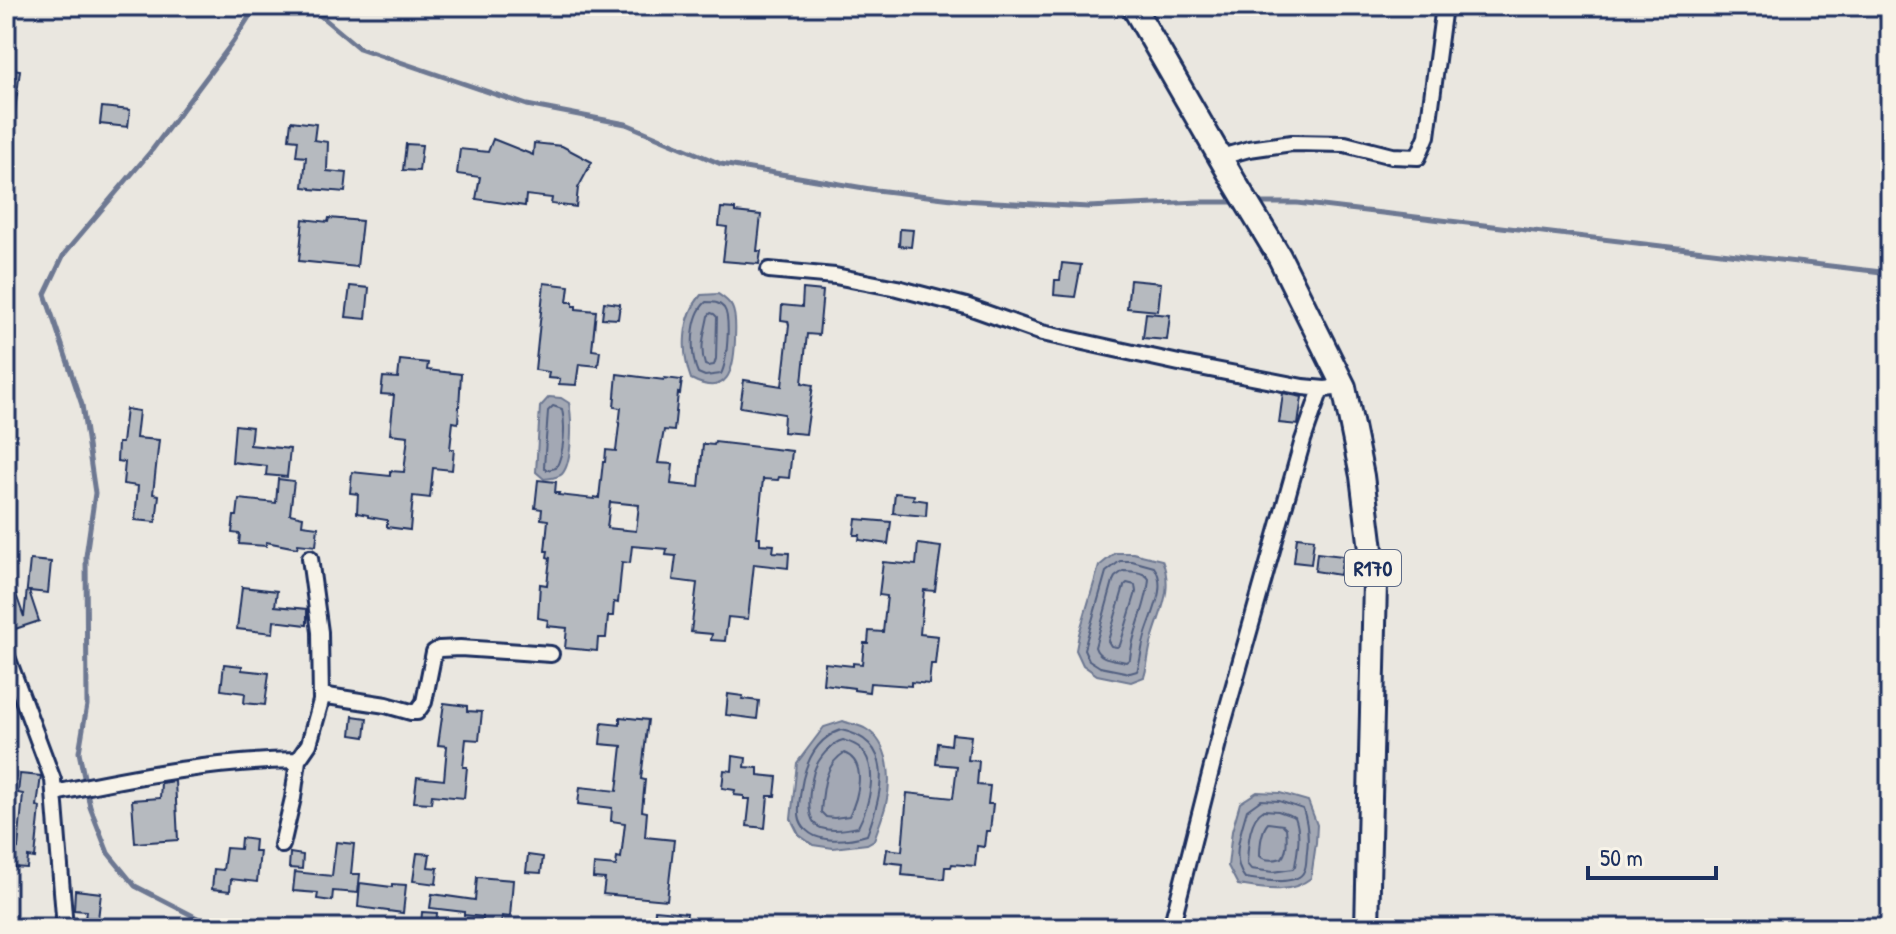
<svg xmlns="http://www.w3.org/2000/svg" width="1896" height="934" font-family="'Patrick Hand',sans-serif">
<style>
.water{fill:#a3a8b4;stroke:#6d7892;stroke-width:2}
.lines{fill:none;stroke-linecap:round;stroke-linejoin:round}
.shore{stroke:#515f80;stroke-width:2}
.stream{stroke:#6d7892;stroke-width:5}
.building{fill:#b6babf;stroke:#1b2f5e;stroke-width:2;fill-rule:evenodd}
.minor-casing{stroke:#1b2f5e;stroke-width:20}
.primary-casing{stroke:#1b2f5e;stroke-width:28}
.minor{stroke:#f7f3e8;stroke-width:14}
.primary{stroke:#f7f3e8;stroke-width:22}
.labels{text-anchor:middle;stroke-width:7;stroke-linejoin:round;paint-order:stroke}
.shield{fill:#f7f3e8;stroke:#5d6a87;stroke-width:2}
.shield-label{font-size:22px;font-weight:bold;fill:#1b2f5e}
</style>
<rect width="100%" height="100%" fill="#eae7e0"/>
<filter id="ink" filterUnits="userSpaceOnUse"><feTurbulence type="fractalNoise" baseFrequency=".0125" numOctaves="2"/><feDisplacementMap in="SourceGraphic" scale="16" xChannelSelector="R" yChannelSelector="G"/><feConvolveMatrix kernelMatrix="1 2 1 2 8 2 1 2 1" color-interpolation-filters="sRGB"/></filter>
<g filter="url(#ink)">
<path class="water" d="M718,294C724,298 729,301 732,307C737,317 735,330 735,340C734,370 728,398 691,379C681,352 682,317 701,295Z
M549,397L561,398L569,403C572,418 573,462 562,474C558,478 550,478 544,479L536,472L540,407Z
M1115,553H1133L1162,560C1174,590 1160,611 1152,640C1148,653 1148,665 1144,677L1131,682L1097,675L1083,665L1076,650L1079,634L1099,566Z
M843,721C850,724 859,725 866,729C890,743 892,780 886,804C883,816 878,828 874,840L867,844L833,848L813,845L799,835L791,819L797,763L824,727Z
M1257,792L1280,793L1308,801L1317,825L1316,843L1311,878C1289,895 1264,889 1238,885L1228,866L1232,831L1240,803Z"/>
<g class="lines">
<path class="shore" d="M706,302C713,302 719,302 724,308C731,318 727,363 721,374L705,376L698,373C690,355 690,316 706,302Z
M711,313L714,314L717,317L716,359L714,365L708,366L705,365C699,347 705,333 708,316Z
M553,406L562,409C566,426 564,453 556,468L547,470L544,467L548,411Z
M1120,561H1132L1154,567C1169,587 1149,618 1144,640C1141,650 1141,661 1137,671L1130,673L1100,667L1089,660L1084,649L1106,572Z
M1123,571C1131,571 1145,572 1149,579C1147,607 1132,631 1130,659L1126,662C1115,659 1099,660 1095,647L1113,581L1115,577Z
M1127,583L1135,585L1136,592L1120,645L1117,647L1111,646L1108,641L1124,586Z
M841,730C897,741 882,795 867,835C847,841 809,846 800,820C797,811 800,798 801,789C805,763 815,739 841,730Z
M843,740C849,742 856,744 860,748C880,767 869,806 858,827C847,829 833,832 821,828C803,821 810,786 814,771C818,759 831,743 843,740Z
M844,753C868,762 858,798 849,816L834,818L826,817L821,812C823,790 824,765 844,753Z
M1261,800L1279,801L1303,809C1308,824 1309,836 1307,852C1306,858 1307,866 1304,871C1298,887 1258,880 1245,878C1230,860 1241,831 1247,810Z
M1264,810L1278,811L1295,817C1301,833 1298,849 1295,866L1293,869L1273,872L1251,869L1247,864C1248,847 1248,819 1264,810Z
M1268,823L1283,825L1286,828C1287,837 1288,851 1282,858C1275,860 1265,861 1260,856C1260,845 1261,831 1268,823Z"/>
<path class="stream" d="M309,6L359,48L527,105L626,124L721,164L876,190L961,200L1088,207L1200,202H1237
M1255,203H1297L1890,273
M227,928L207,923L135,886L108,853L90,807L79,752L87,705L86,556L95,493L82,405L45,294L64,254L152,150L233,42L256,6"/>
</g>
<path class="building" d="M6,68L20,70L15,111L6,110Z
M102,107L130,110L128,127L100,124Z
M291,121L316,124L314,140L328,142L327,171L347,173L345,192L311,189V188L303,187L306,157L296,156L298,140L289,139Z
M493,139L533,155L534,143L562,146L592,162L578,188L576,207L551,204L552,198L526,195L525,206L476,199L480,177L457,174L460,149L488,152Z
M406,144L422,145L419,171L403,170Z
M721,208L735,209V212L761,215L757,251H761L759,264L723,261L727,227L719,226Z
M329,218L362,221L357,267L299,261L303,219L328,222Z
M900,229L913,230L911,247L899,246Z
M1062,263L1081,265L1075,297L1054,295L1055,280H1060Z
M1130,280L1161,283L1158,311L1127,308Z
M544,283L569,286L567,302H573V306H576V309L596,311L592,350L600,351L598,366L579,364L576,385L559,384L560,379L548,378L549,372L535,370Z
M350,286L369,288L366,319L346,317Z
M803,289L823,291L819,335L807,334L802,383L813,385L806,434L783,432L784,414L740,407L744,380L782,386L789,325L788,321L781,320L782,305L802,307Z
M604,302L620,304L618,319L602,318Z
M1146,313L1170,315L1167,340L1143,338Z
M400,360L428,363L427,370L461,374L458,423L453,422L450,449H454L452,470L433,468L430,498L413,496L410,530L387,527V520L368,517V515L357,513L358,494L350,493L352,472L390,476V471L404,472L408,436L390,434L394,395L381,394L383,377L398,378Z
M617,374L664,380L665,378L682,380L680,394L678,393L674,431L664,430L658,463L673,464L671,484L699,487L703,444L714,445L715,442L792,451L789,478L779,477L778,480L763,479L757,537H760V544L774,545L773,552L789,553L788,568L754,564L748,619L728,617L725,641L711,640L712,634L691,632L697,583L673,580L676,556L666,555L667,549L632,546L630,563L622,562L618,603L614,602L613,616H608L606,638H598L597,651L565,648L567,628L547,626L548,620L538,618L540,584L547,585L550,558L547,557L548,551H545L548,520L541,519L542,509L535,508L538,480L556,482L555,493H559L558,495L594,499V497L599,498L603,462H605L606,450L616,451L621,408L614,407ZM610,502L639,505L636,531L607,528Z
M1283,393L1302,397L1298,425L1279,423Z
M126,409L139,411L136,438L159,440L153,494L159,495L156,522L135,520L138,486L123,484L125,462L117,461L118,443H122Z
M235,425L252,427L250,445L290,449L287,477L266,475L267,466L232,462Z
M278,479L294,481L290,514L303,517L302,525L318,527L316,546L298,544L297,548L266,542V546L239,544L240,534L232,533L234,516H237L239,499L276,503Z
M895,493L914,495L913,499L927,501L926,516L893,513Z
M856,519L891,522L888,544L859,540L860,535H854Z
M1297,537L1314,539L1311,564L1294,562Z
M918,544L941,547L935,591L924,590L920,634L938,636L935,664H931L929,684L911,682V686L870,683L869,692L854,690V688L823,684L825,663L853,666V663L862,664L864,643H868L869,631L883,632L887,596L879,595L883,562L916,565Z
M1317,553L1343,556L1340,575L1315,571Z
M30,560L51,562L48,593L29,591L39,621L6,632V572H8L24,617Z
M242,587L277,591L275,606L307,609V625L274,621L273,633L237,629Z
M224,664L242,666V670L269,673L265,705L244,703L245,693L221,690Z
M728,694L743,696L742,699L759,701L757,719L726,715Z
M444,703L467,706V711L482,712L479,740L466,739L463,767H467L464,798L432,795L431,803L414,802L417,777L444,780L447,746L438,745Z
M353,716L367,718L365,737L351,735Z
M620,717L648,720L641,779L645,780L642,811L647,812L645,837L674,840L667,900L603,894L605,879L593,878L594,864L616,866L617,857L621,858L625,823L611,821L612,808L578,804L580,787L617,791L622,746L600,744L602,723L620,725Z
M952,734L971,736L968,760L979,761L977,785L990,786L988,804H993L990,831H986L984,847L977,846L975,866L952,864L951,867H945L944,879L902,875L903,864L885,862L887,849L902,851L907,793L953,798L957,766L936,764L938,743L951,745Z
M733,756L746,758L745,767L758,768V775L777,777L775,796H768L765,828L747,826L750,799H744V796L734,795L735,790L722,788L724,770L732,771Z
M20,774L41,776L37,806L40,807L35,858L28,857L27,868L12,867L14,847L18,848L23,794L18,793Z
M175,781L178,840L135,843L132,800L160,798L161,783Z
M241,838L255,840L254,851H260L257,882L231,879L230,891L212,889L214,869L223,870L226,848L240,849Z
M336,842L354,844L351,874H360L358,893L333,891L332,901L317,899L318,893L293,891L295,872L332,876Z
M290,853L303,855L302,869L289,868Z
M417,853L430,854L428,867L438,868L436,884L413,881Z
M528,855L543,857L541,873L526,872Z
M477,877L513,880L510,917L502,916L501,928H482L483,917L464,915V912L430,908L432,894L475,900Z
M360,883L392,887V884L406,885L403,913L358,907Z
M75,890L101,893L97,928H84L86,911L74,910Z
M655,910L687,913L685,928H654Z
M422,912L437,913L436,926L421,925Z"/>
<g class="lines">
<defs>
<path id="minor" d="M1221,157L1249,149L1292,143L1345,144L1392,156L1418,157L1427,136L1444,6
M769,270L835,276L897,288L966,306L1042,333L1179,363L1303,387L1325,389L1344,387
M6,654L53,780L65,928
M321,695L386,705L411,712H417L424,702L434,652L439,649L460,648L551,654
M55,793C135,776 217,761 298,760
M282,845L293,798L298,760L309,744L321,701L320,632L310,558
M1171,928L1221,731L1303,440L1321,389"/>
<path id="primary" d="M1133,6L1235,183L1279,256L1344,387L1362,476L1375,582L1367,928"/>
</defs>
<use href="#minor" class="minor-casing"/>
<use href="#primary" class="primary-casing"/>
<use href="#minor" class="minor"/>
<use href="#primary" class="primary"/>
</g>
</g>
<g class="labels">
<rect class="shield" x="1345" y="550" width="56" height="36" rx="6"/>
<g class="shield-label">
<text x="1373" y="576">R170</text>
</g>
</g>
<rect width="1896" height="934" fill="none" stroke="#f7f3e8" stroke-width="32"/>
<rect x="16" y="16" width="1864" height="902" fill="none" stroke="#1b2f5e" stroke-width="3" filter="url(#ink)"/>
<path d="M1588 866v12h128v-12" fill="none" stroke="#1b2f5e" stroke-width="4"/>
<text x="1600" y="866" font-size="24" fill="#1b2f5e" stroke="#f7f3e8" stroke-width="6" paint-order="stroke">50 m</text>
</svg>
